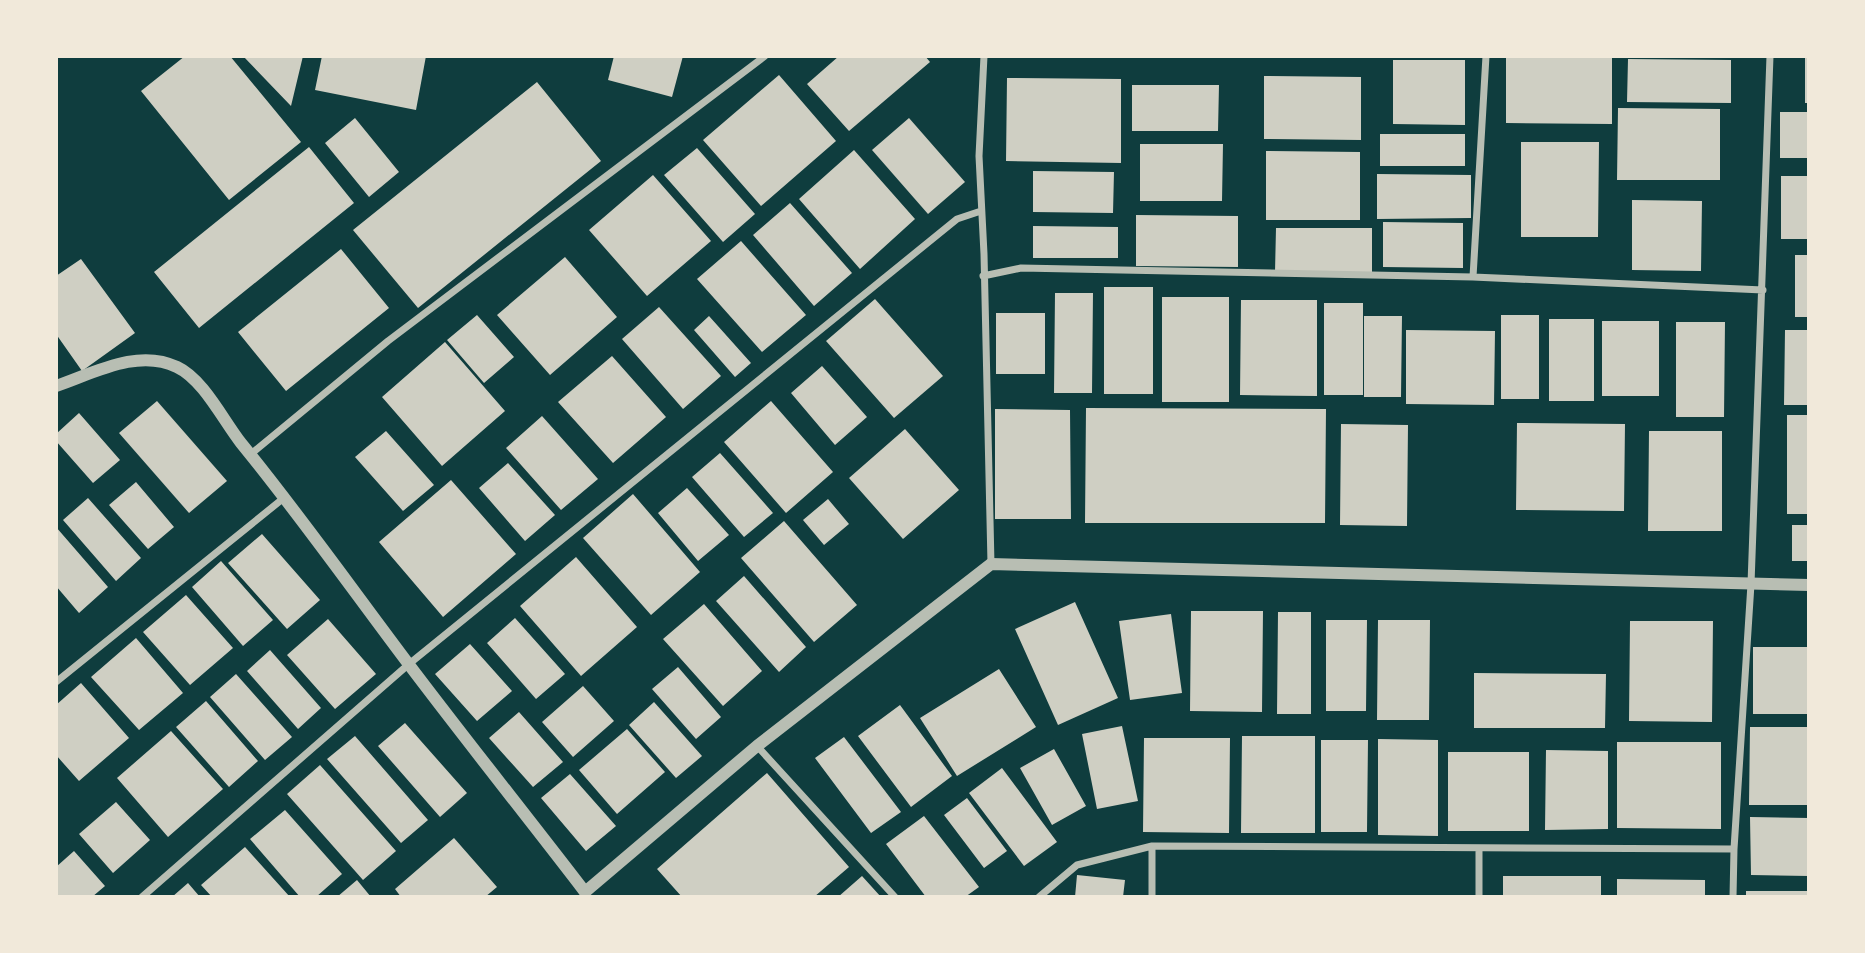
<svg xmlns="http://www.w3.org/2000/svg" width="1865" height="953" font-family="Quicksand,sans-serif">
<style>
.building{fill:#cfcfc3}
.lines{fill:none;stroke-linecap:round;stroke-linejoin:round}
.minor{stroke:#b8beb3;stroke-width:7}
.tertiary{stroke:#b8beb3;stroke-width:12}
</style>
<rect width="100%" height="100%" fill="#0f3d3e"/>
<path class="building" d="M185,56H230L301,142L229,200L141,91Z
M243,56H303L291,106Z
M322,56H426L416,110L315,90Z
M614,56H683L672,97L608,80Z
M839,56H925L930,62L849,131L807,84Z
M1506,56H1612V124L1506,123Z
M1805,56H1809V103H1805Z
M1628,59L1731,60V103L1627,102Z
M1393,60H1465V125L1393,124Z
M779,75L836,141L761,206L703,140Z
M1264,76L1361,77V140L1264,139Z
M1007,78L1121,79V163L1006,161Z
M537,82L601,161L418,308L353,230Z
M1132,85H1219L1218,131H1132Z
M1618,108L1720,109V180H1617Z
M1780,112H1809V158H1780Z
M355,118L399,172L369,197L325,143Z
M909,118L965,182L928,214L872,150Z
M1380,134H1465V166H1380Z
M1521,142H1599L1598,237H1521Z
M1140,144H1223L1222,201H1140Z
M309,147L354,203L199,328L154,272Z
M697,148L755,214L723,242L664,175Z
M854,150L915,219L860,269L799,199Z
M1266,151L1360,152V220H1266Z
M1033,171L1114,172L1113,213L1033,212Z
M1377,174L1471,175V218L1377,219Z
M653,175L711,241L647,296L589,230Z
M1781,176H1809V239H1781Z
M1632,200L1702,201L1701,271L1632,270Z
M790,203L852,273L814,306L753,235Z
M1136,215L1238,216V267L1136,266Z
M1383,222L1463,223V268L1383,267Z
M1033,226L1118,227V258H1033Z
M1276,228H1372V272H1275Z
M741,241L806,315L762,352L697,279Z
M341,249L389,308L286,391L238,332Z
M1795,255H1809V317H1795Z
M565,257L617,317L550,375L497,315Z
M81,259L135,333L82,371L56,334V276Z
M1104,287H1153V394H1104Z
M1055,293H1093L1092,393H1054Z
M1162,297H1229V402H1162Z
M875,299L943,376L894,418L826,341Z
M1241,300H1317V396L1240,395Z
M1324,303H1363V395H1324Z
M659,307L721,376L683,409L622,339Z
M996,313H1045V374H996Z
M477,315L514,357L484,383L447,340Z
M1501,315H1539V399H1501Z
M709,316L751,363L735,377L694,330Z
M1364,316H1402L1401,397H1364Z
M1549,319H1594V401H1549Z
M1602,321H1659V396H1602Z
M1676,322H1725L1724,417H1676Z
M1406,330L1495,331L1494,405L1406,404Z
M1785,330H1809V405H1784Z
M445,342L505,411L442,466L382,397Z
M612,356L666,417L613,463L558,402Z
M822,366L867,417L835,445L791,393Z
M157,401L227,481L189,513L119,433Z
M771,401L833,472L786,513L724,442Z
M1086,408L1326,409L1325,523H1085Z
M995,409L1070,410L1071,519H995Z
M79,413L120,460L93,483L56,441V434Z
M1787,415H1809V514H1787Z
M542,416L598,479L561,510L506,448Z
M1517,423L1625,424L1624,511L1516,510Z
M1341,424L1408,425L1407,526L1340,525Z
M905,429L959,490L903,539L849,478Z
M386,431L434,485L403,511L355,457Z
M1649,431H1722V531H1648Z
M720,453L773,513L744,537L692,477Z
M508,463L555,515L525,541L479,488Z
M451,480L516,554L443,617L379,542Z
M136,482L174,527L148,549L109,505Z
M687,488L729,535L698,561L658,513Z
M633,494L700,572L651,615L583,538Z
M88,498L141,558L116,581L63,520Z
M828,499L849,524L824,545L803,520Z
M784,521L857,605L814,642L741,558Z
M1792,525H1809V561H1792Z
M56,527L108,587L79,613L56,586Z
M262,534L320,600L287,629L228,563Z
M576,557L637,627L581,676L520,606Z
M221,561L273,620L243,646L192,587Z
M744,576L806,647L779,672L716,601Z
M186,595L233,648L190,685L143,632Z
M1075,602L1118,698L1058,725L1015,629Z
M704,604L762,671L723,706L663,639Z
M1191,611H1263L1262,712L1190,711Z
M1278,612H1311V714H1277Z
M1171,614L1182,693L1130,700L1119,621Z
M515,618L565,674L536,699L487,643Z
M328,619L376,674L335,709L287,655Z
M1326,620H1367L1366,711H1326Z
M1378,620H1430L1429,720H1377Z
M1630,621H1713L1712,722L1629,721Z
M136,638L183,693L139,730L91,677Z
M470,644L512,691L477,721L435,674Z
M1753,647H1809V714H1753Z
M270,650L321,708L298,729L247,671Z
M678,667L721,717L696,739L652,689Z
M999,669L1036,727L957,776L920,718Z
M1474,673L1606,674L1605,728H1474Z
M236,674L292,737L265,760L210,697Z
M81,683L129,738L79,781L56,755V705Z
M583,686L614,721L573,757L542,722Z
M206,701L258,761L229,787L176,727Z
M654,702L702,756L676,778L629,725Z
M900,705L952,776L911,807L858,736Z
M519,712L563,762L533,787L489,738Z
M405,723L467,793L440,817L378,746Z
M1122,726L1138,801L1097,809L1082,734Z
M1750,727H1809V805H1749Z
M627,729L665,772L617,814L579,770Z
M171,731L223,789L168,837L117,778Z
M355,736L428,820L401,843L327,759Z
M1242,736H1315V833H1241Z
M844,737L901,812L871,833L815,758Z
M1144,738H1230L1229,833L1143,832Z
M1378,739L1438,740V836L1378,835Z
M1321,740H1368L1367,832H1321Z
M1617,742H1721V829L1617,828Z
M1054,749L1086,806L1052,825L1020,768Z
M1546,750L1608,751V829L1545,830Z
M1448,752H1529V831H1448Z
M320,765L396,851L363,880L287,794Z
M1002,768L1057,842L1024,866L969,793Z
M767,773L849,867L814,897H682L657,869Z
M570,774L616,826L586,851L541,798Z
M967,798L1007,851L984,868L944,815Z
M116,802L150,840L113,873L79,834Z
M285,810L342,874L316,897H300L250,839Z
M924,816L979,887L965,897H926L886,844Z
M1750,817L1809,818V876L1751,875Z
M454,838L497,887L485,897H401L395,889Z
M245,847L290,897H212L201,885Z
M74,851L105,886L92,897H56V867Z
M1077,875L1125,880L1123,897H1075Z
M862,876L881,897H838Z
M1503,876H1601V897H1503Z
M1617,879L1705,880V897H1617Z
M357,880L371,897H337Z
M188,883L200,897H172Z
M1746,891H1809V897H1746Z"/>
<g class="lines">
<path class="minor" d="M984,56L979,156L984,254L991,564
M983,276L1021,268L1473,277L1763,290
M1473,277L1486,56
M251,454L388,341L765,56
M56,682L285,497
M757,746L895,897
M142,897L409,664L957,219L981,211
M1039,897L1077,865L1152,846L1734,849
M1152,897V846
M1479,897V848
M1733,897L1734,849L1751,584L1770,56"/>
<path class="tertiary" d="M56,386C94,373 138,348 177,367C203,379 223,420 241,443C299,514 352,589 407,662C465,739 526,815 585,892L757,746L991,564L1809,585"/>
</g>
<rect width="1865" height="953" fill="none" stroke="#f1e9da" stroke-width="116"/>
</svg>
